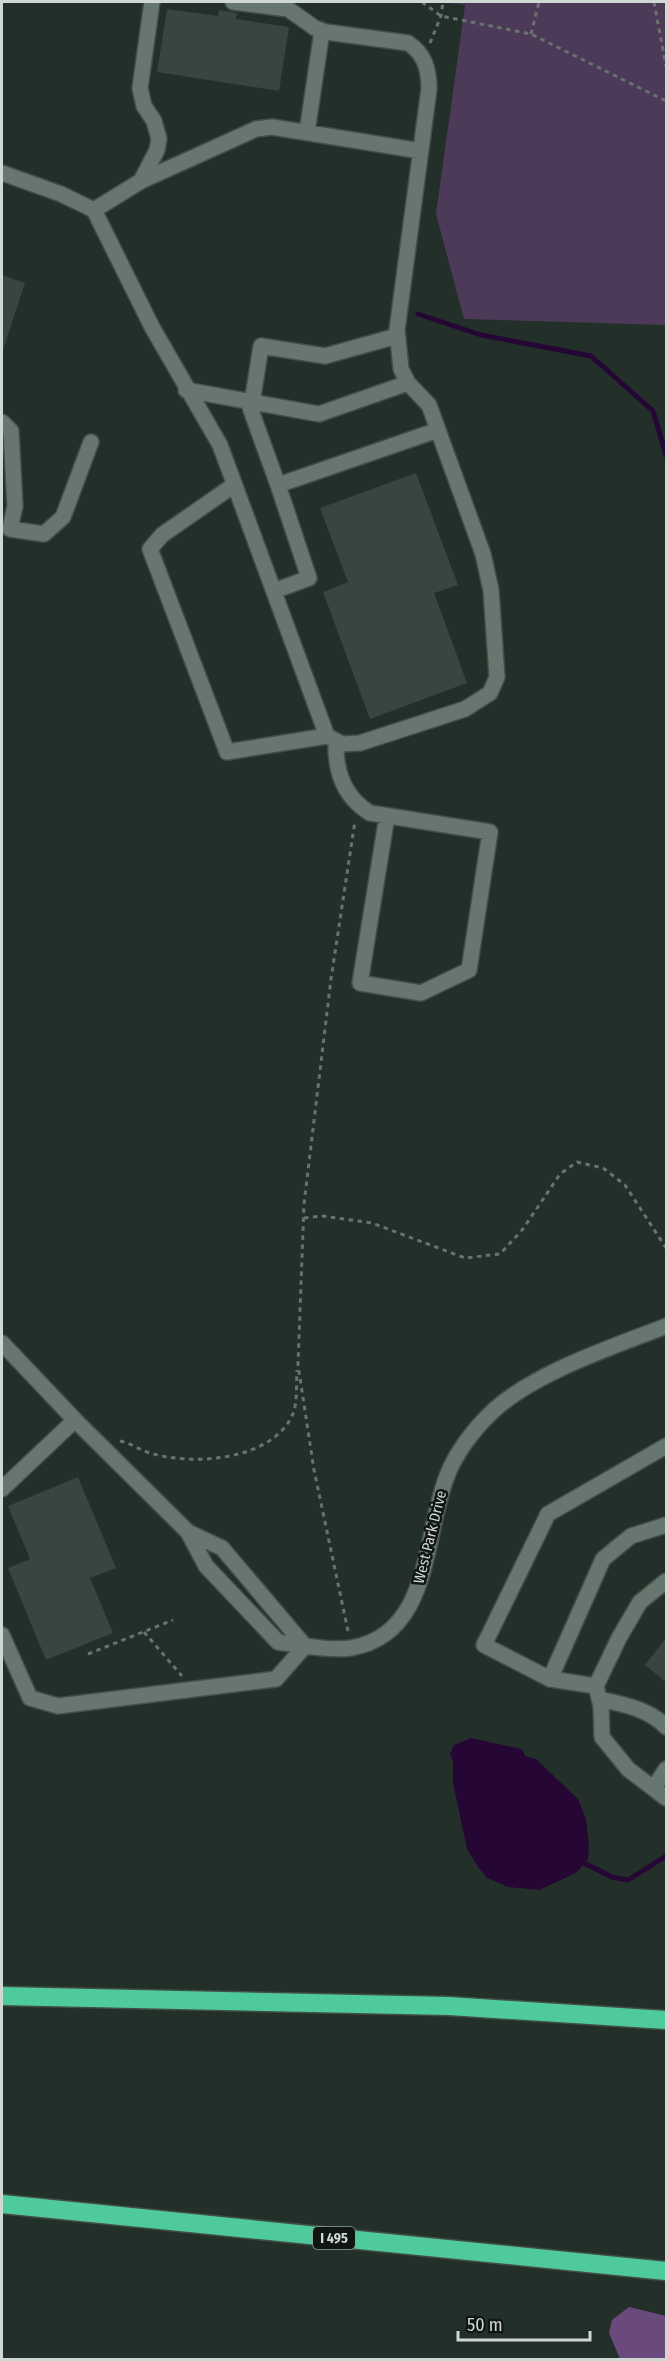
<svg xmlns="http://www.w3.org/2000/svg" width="668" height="2361" font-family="'Fira Sans Condensed',sans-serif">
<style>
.green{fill:#4d3958}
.forest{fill:#6a4a7d}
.water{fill:#260635}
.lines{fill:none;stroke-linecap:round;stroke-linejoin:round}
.stream{stroke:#260635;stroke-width:5}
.building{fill:#38463f}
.minor-casing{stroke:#424e48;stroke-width:18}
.highway-casing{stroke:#424e48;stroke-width:21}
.path{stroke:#68736d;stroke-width:3;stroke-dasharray:4.5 4.5;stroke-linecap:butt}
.minor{stroke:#67766e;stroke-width:15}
.highway{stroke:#4fca9c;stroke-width:18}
.labels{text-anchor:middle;stroke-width:5;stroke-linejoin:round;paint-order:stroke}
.shield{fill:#101614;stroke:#969e9a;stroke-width:1.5}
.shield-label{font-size:14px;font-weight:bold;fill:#d0d8d4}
.street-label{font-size:15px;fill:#d0d8d4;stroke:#101614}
</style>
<rect width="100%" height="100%" fill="#23302a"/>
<path class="green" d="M444,2H666V325L464,319L436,214L465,5Z"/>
<path class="forest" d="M629,2307L666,2316V2359H620L609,2333L612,2320Z"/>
<path class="water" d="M471,1738L522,1749L525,1756L536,1759L578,1799L586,1819L589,1845L588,1859L576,1873L539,1890L508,1887L487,1878L478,1867L467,1849L453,1783V1761L450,1754L454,1745Z"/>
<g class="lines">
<path class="stream" d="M418,314L481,335L591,356L653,411L666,455
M584,1863L612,1877L628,1880L666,1856"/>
</g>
<path class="building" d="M167,9L218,16L219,10L237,13L236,19L289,27L279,91L157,72Z
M2,275L25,283L2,353Z
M416,473L458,585L434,593L467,683L370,719L323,592L348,582L320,508Z
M78,1477L116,1568L90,1578L113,1633L46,1660L8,1568L30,1559L8,1506Z
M666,1638V1682L645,1665Z"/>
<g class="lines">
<defs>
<path id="minor" d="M307,132L322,31
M2,173L61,194L94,210L152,327L220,445L327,736L342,744L360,743L465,709L490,693L497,677L491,590L483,554L429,405L408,383L401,369L397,330L429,89C429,70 425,54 408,43L326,32L315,28L288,9L233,2
M141,181L256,129L272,127L421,151
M94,210L141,181L157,150L159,139L154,121L144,106L140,88L152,2
M186,390L319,414L408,383
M248,402L278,485
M252,403L261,346L325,356L397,336
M2,422L11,431L15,506L10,529L44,534L63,517L91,442
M234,485L162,535L150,549L227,752L327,736
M274,591L309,578L278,485L438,430
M336,742C335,771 344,797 370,813L490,832L469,970L421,993L360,983L387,816
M2,1343L75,1420L188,1532L222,1548L305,1646
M2,1489L75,1420
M666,1525L631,1536L603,1559L550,1679L596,1686L601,1706L602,1737L628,1769L666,1798
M188,1532L206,1566L278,1642C301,1645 329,1651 351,1648C432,1634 423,1536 447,1476C455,1454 474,1429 491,1413C532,1373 613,1347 666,1326
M2,1635L30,1698L58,1706L276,1679L305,1646
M550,1679L484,1645L548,1514L666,1446
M596,1686L619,1638L640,1602L666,1581
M599,1699C622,1704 650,1709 666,1727
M654,1788L666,1769"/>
<path id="highway" d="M2,1996L449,2006L666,2020
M2,2204L666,2271"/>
</defs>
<use href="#minor" class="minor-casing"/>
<use href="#highway" class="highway-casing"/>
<path class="path" d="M422,2L441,16L531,34L666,101
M654,2L666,66
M531,34L539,2
M430,43L441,16L443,2
M304,1218L322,1216L372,1223L465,1258L500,1254L523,1229L560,1174L577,1162L603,1168L625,1185L666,1248
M120,1441C131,1443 139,1450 150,1453C192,1466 270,1461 292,1416C298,1404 296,1383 297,1370
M348,1631L314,1470L298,1365L304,1204L331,979L355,821
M144,1632L182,1676
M88,1654L173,1620"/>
<use href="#minor" class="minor"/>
<use href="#highway" class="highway"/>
</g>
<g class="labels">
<rect class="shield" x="313" y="2227" width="42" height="22" rx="4.5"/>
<g class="shield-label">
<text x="334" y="2243">I 495</text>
</g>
<g class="street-label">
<text transform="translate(430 1537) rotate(-76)" y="5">West Park Drive</text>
</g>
</g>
<rect width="668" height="2361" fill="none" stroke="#d0d8d4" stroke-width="6"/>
<path d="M458 2331v9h132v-9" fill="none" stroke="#d0d8d4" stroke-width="3"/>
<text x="467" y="2331" font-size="18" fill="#d0d8d4" stroke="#101614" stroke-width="4.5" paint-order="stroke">50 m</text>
</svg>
